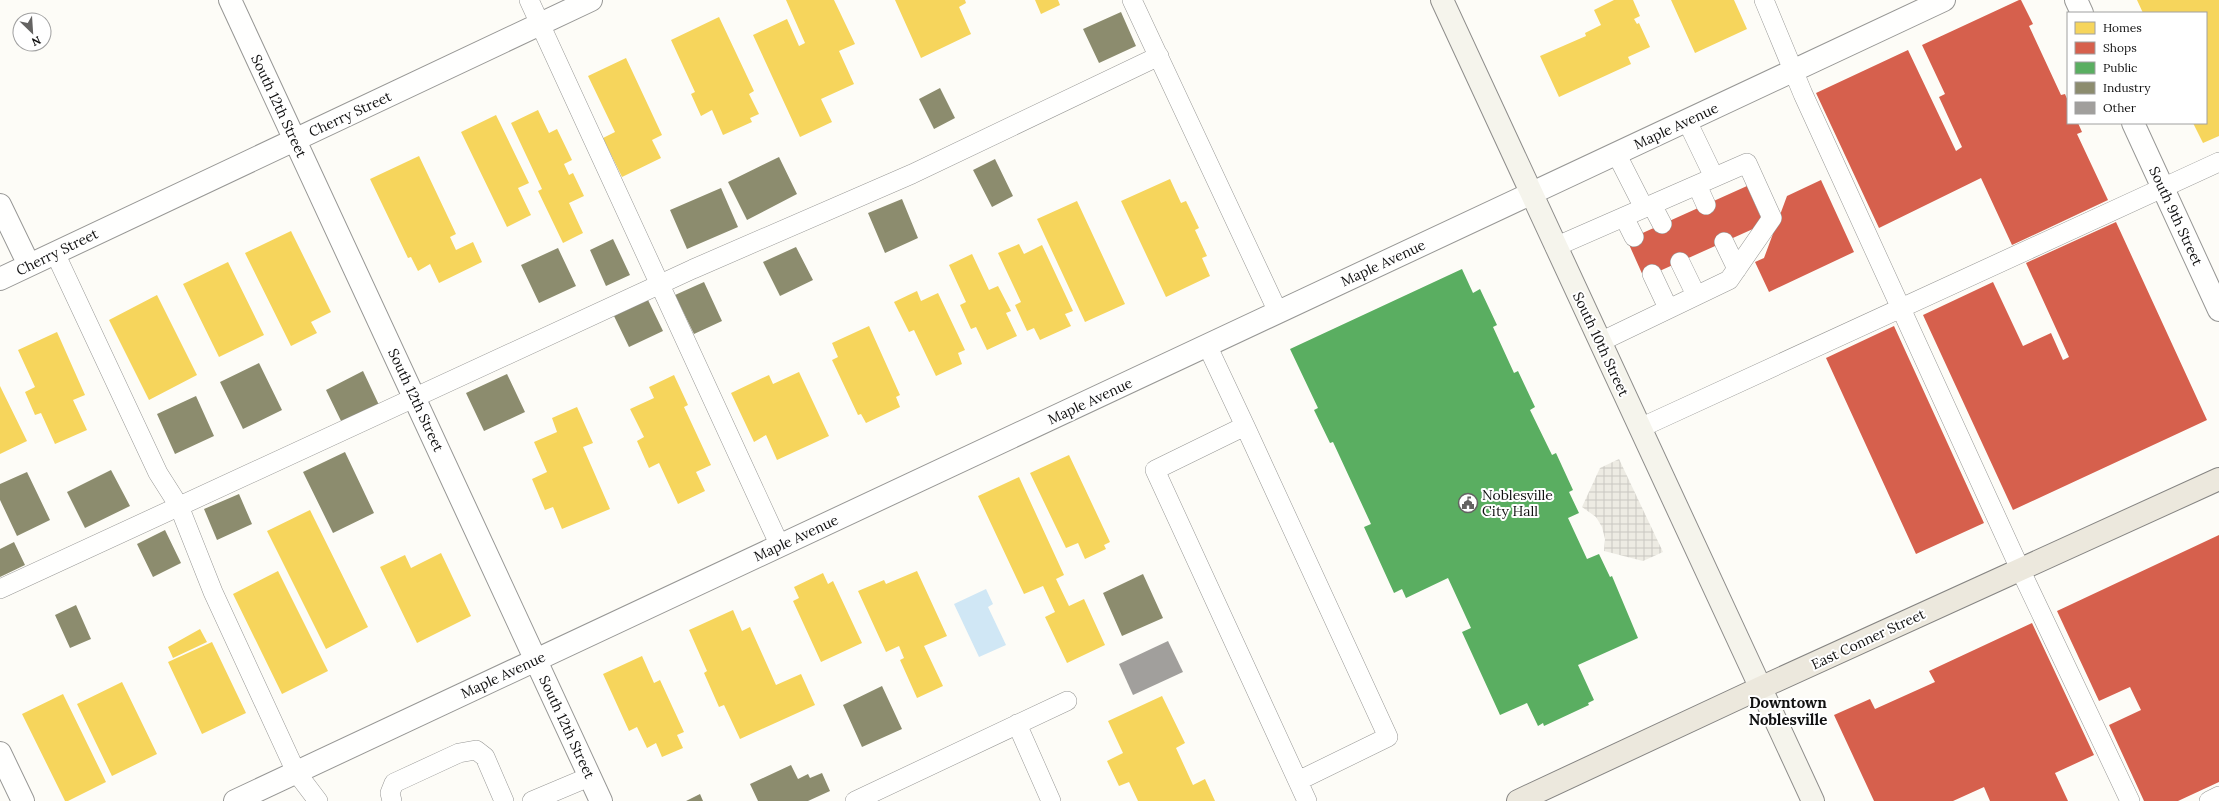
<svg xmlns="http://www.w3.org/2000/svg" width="2219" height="801" font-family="Lora,serif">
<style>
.plaza{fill:url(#plaza-grid)}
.water{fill:#d0e7f5}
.homes{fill:#f6d55c}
.shops{fill:#d6604d}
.public{fill:#5aae61}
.industry{fill:#8c8c6e}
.building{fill:#a19f9c}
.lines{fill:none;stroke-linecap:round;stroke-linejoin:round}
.service-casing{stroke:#979795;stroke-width:20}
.minor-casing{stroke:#979795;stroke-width:24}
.secondary-casing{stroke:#8e8d8b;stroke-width:24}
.primary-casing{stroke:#858482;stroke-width:24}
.service{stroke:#fffffe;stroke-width:19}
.minor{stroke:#fffffe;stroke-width:22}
.secondary{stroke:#f5f4ec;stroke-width:22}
.primary{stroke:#ece8dd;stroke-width:22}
.labels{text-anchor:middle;stroke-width:4;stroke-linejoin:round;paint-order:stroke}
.street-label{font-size:14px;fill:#111;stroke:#fff}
.poi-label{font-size:14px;fill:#111;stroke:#fff;text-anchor:start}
.neighbourhood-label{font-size:15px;font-weight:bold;fill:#111;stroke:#fff}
</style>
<defs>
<pattern id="plaza-grid" width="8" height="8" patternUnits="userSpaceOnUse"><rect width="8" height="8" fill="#edebe3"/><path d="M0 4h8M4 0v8" fill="none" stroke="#cac8c2"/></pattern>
</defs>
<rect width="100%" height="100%" fill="#fdfcf7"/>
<path class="plaza" d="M1619,459L1663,552L1643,561L1604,551L1605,539L1602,527L1596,517L1582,507L1600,468Z"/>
<path class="water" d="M986,589L993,604L988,607L1006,645L979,657L954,604Z"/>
<path class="homes" d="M786,0H834L855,44L839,51L854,84L821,99L832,122L800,137L753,35L787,19L799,46L805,43Z
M895,0H965L966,3L959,7L971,34L921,58Z
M1035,0H1058L1060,5L1041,14Z
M1614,0H1633L1640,16L1634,19L1637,24L1639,23L1650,47L1628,57L1631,64L1559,97L1540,56L1586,36L1585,33L1601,25L1594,10Z
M1671,0H1734L1747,29L1695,53Z
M2137,0H2219V136L2203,143L2193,123H2206V13H2143Z
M719,17L754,91L749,94L759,114L750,118L752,122L723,135L712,110L701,116L691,94L695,92L671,40Z
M626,58L662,135L652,140L661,158L622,177L603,138L615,132L588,76Z
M538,110L549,133L557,129L572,160L564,164L569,175L573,173L584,196L569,203L583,233L563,243L538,191L542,189L511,123Z
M496,115L529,183L518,188L531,215L507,227L461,132Z
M419,156L456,234L450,237L456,250L473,242L482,262L439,283L430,264L418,271L411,257L408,258L370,179Z
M1170,179L1181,203L1186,201L1199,228L1195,230L1207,256L1202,258L1210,276L1166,297L1121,201Z
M1077,201L1125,304L1085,322L1037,219Z
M291,231L331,312L311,322L317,333L291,346L245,253Z
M1019,244L1024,254L1042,245L1073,311L1065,314L1071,326L1040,340L1034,328L1027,331L1015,305L1021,302L998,253Z
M972,254L989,290L998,286L1011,311L1006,313L1017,336L987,350L976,327L971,329L960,305L966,302L949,265Z
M228,262L264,335L219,357L183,284Z
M917,291L921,301L938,293L965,350L958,353L962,364L936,376L914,330L909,332L894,302Z
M157,295L197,375L149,400L109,320Z
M869,326L900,395L896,397L900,407L866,423L861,414L858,415L832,360L838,357L832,343Z
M57,332L85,395L73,400L87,430L55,444L41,413L35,415L25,392L35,387L18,350Z
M799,372L829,436L777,460L766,435L754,442L731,393L769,375L773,384Z
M674,375L688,405L684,407L711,465L696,472L705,491L678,504L659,463L649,468L637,441L644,437L630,409L654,398L649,387Z
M0,386L27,441L0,454Z
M577,407L593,443L583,447L610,509L562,529L553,507L545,510L532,479L547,472L534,442L557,432L552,418Z
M1069,455L1110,542L1104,545L1106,549L1085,559L1078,543L1066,548L1030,473Z
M1019,477L1064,575L1056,579L1069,606L1084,599L1105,645L1067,663L1045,617L1055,612L1043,586L1024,594L978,496Z
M310,510L368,627L326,649L267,531Z
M441,553L471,616L417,643L380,567L405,555L411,568Z
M278,571L328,671L282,694L233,594Z
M917,571L947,636L924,646L943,686L917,698L900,660L904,658L899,646L886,652L858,591L884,580L886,584Z
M823,573L828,584L833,581L862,643L821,662L793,601L799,598L794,587Z
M733,610L742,631L750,627L776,685L801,674L815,705L740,739L724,705L719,707L704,673L707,671L689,630Z
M200,629L207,642L173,658L168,647Z
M212,642L246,713L202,734L168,662Z
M642,656L654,683L660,680L684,732L677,735L683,748L662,757L656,743L647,748L637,727L629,731L603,674Z
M122,682L157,754L112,776L77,704Z
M63,694L106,782L68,801H65L22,714Z
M1162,696L1185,743L1176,748L1193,785L1205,779L1215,801H1138L1129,782L1119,786L1107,761L1123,753L1108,721Z"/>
<path class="shops" d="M2019,0H2021L2033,24L2029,26L2061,95L2065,94L2068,101V123H2078L2082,132L2077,134L2108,200L2012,245L1981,178L1879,228L1816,93L1908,50L1956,151L1962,147L1939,97L1945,94L1922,45Z
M1821,180L1854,252L1769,292L1755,262L1764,258L1787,196Z
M1747,186L1764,224L1644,278L1627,240Z
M2116,222L2207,420L2013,510L1923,315L1993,282L2023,346L2051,333L2063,360L2069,357L2026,263Z
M1894,326L1984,523L1916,554L1826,358Z
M2219,535V782L2178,801H2144L2109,725L2141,710L2130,687L2099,701L2057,611Z
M2032,623L2094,755L2055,773L2068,801H1990L1984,787L1953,801H1874L1834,715L1870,699L1875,709L1935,682L1929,671Z"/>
<path class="public" d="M1462,269L1473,293L1480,289L1497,325L1493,327L1514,373L1518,371L1535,407L1530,410L1552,455L1556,453L1573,490L1569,492L1579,513L1568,518L1587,559L1599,554L1610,577L1612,576L1638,638L1578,665L1594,700L1588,703L1589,705L1544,726L1543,723L1538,726L1527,703L1500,715L1462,632L1471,628L1448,578L1406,598L1402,589L1394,593L1364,527L1371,524L1333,442L1330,443L1314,410L1318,408L1290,349Z"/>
<path class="industry" d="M1121,12L1136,46L1099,63L1083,29Z
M940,88L955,118L934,129L919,99Z
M779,157L797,194L747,220L728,182Z
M995,159L1013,196L992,207L973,170Z
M721,188L738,227L687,249L670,210Z
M902,199L918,238L885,253L868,213Z
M613,239L630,275L606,286L590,250Z
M796,247L813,280L780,296L763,262Z
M558,248L576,286L539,303L521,265Z
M704,282L722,321L694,334L675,295Z
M648,300L663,331L629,347L614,316Z
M259,363L282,410L243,429L220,382Z
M363,371L379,405L342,423L326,390Z
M507,374L525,412L484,431L466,393Z
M196,396L214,436L175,454L157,414Z
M345,452L374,513L333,533L303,472Z
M111,470L130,506L85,528L67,492Z
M27,472L50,520L17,536L0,500V484Z
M239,494L252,524L217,540L204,509Z
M165,530L181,563L153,577L137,544Z
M14,542L25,565L0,577V549Z
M1143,574L1163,618L1122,636L1103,593Z
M76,605L91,639L70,648L55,615Z
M882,686L902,729L862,747L843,705Z
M791,765L798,779L808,774L810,778L822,773L830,791L808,801H758L750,784Z
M700,794L703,801H686Z"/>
<path class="building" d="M1168,641L1183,672L1133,695L1119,664Z"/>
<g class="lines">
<defs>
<path id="service" d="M529,0L780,546
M1132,0L1278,312
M1764,0L1803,94L2020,569L2130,801
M1687,121L1714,177
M1616,153L1644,208
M1697,185L1706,205
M1652,205L1662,224
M1624,217L1634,237
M1724,242L1737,269
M1555,247L1747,163L1772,218L1729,280L1600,342
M55,253L158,473L179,506L213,592L296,772L318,801
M1680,262L1696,295
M1652,274L1668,308
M1207,345L1245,426L1155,470L1307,801
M1245,426L1388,737L1298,781
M1640,428L2219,162
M0,589L693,269L912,174L1159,56
M1017,724L1051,801
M392,801L390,793L394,783L459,753L476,750L485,757L504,801
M532,801L589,777
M855,801L1067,701
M2209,801L2219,796"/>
<path id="minor" d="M230,0L601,801
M2076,0L2082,13
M2133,123L2219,310
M0,205L29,265
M0,279L591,0
M0,753L23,801
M235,801L1944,0"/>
<path id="secondary" d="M1442,0L1813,801"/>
<path id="primary" d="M1518,801L1760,688L2219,479"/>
</defs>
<use href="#service" class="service-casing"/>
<use href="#minor" class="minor-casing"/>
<use href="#secondary" class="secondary-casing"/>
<use href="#primary" class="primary-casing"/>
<use href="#service" class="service"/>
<use href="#minor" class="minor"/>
<use href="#secondary" class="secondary"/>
<use href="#primary" class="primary"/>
</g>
<defs>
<symbol id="civic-ring" viewBox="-11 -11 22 22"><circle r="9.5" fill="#fff" stroke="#646362" stroke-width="1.5"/><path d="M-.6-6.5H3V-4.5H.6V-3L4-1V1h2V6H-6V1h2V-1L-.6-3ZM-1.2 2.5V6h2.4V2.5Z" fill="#646362"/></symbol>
</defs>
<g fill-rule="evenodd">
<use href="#civic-ring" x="1457" y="492" width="22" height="22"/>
</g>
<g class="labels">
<g class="street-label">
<text transform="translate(279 106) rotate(65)" y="5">South 12th Street</text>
<text transform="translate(350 114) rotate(-25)" y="5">Cherry Street</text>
<text transform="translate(1676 126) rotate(-25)" y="5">Maple Avenue</text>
<text transform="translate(2176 216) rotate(65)" y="5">South 9th Street</text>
<text transform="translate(57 252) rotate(-26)" y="5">Cherry Street</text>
<text transform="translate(1383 263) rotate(-25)" y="5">Maple Avenue</text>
<text transform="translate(1601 344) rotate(65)" y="5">South 10th Street</text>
<text transform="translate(416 400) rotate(65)" y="5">South 12th Street</text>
<text transform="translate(1090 401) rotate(-25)" y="5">Maple Avenue</text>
<text transform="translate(796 538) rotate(-25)" y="5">Maple Avenue</text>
<text transform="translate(1868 639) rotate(-25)" y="5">East Conner Street</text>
<text transform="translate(503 675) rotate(-25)" y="5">Maple Avenue</text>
<text transform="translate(567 727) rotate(65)" y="5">South 12th Street</text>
</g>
<g class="poi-label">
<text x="1482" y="500">Noblesville<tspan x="1482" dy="16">City Hall</tspan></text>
</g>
<g class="neighbourhood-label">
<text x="1788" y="708">Downtown<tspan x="1788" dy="17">Noblesville</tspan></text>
</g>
</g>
<rect x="2067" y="12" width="140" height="112" fill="#ffffff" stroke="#a0a0a0"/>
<rect x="2075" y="22" width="20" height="12" fill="#f6d55c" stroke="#a0a0a0"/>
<text x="2103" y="32" font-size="12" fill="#111111">Homes</text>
<rect x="2075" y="42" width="20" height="12" fill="#d6604d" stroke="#a0a0a0"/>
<text x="2103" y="52" font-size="12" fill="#111111">Shops</text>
<rect x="2075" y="62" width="20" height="12" fill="#5aae61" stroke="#a0a0a0"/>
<text x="2103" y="72" font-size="12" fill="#111111">Public</text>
<rect x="2075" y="82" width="20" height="12" fill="#8c8c6e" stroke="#a0a0a0"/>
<text x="2103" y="92" font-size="12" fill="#111111">Industry</text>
<rect x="2075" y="102" width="20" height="12" fill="#a19f9c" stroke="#a0a0a0"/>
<text x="2103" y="112" font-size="12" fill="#111111">Other</text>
<g transform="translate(32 32) rotate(155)"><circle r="19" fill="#ffffff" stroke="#a0a0a0"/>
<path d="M0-3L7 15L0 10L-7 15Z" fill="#646362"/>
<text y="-6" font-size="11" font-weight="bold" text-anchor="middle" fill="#111111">N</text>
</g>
</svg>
